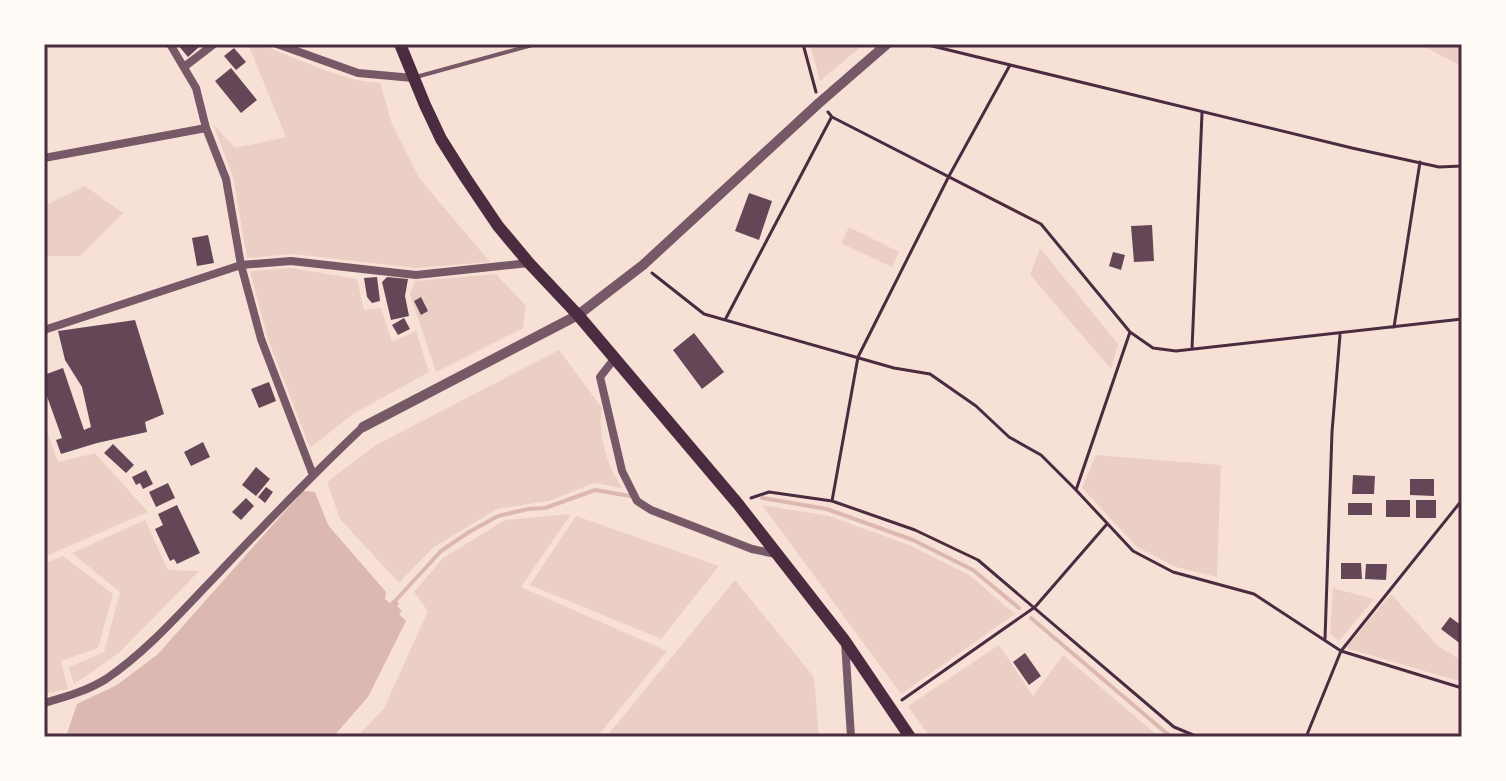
<svg xmlns="http://www.w3.org/2000/svg" width="1506" height="781" font-family="Overpass,sans-serif">
<style>
.green{fill:#ebcfc5}
.water{fill:#dcb8b0}
.lines{fill:none;stroke-linecap:round;stroke-linejoin:round}
.stream{stroke:#dcb8b0;stroke-width:4}
.building{fill:#644757}
.path{stroke:#4a2c40;stroke-width:3}
.service{stroke:#755966;stroke-width:4}
.minor{stroke:#755966;stroke-width:8}
.tertiary{stroke:#755966;stroke-width:10}
.secondary{stroke:#4a2c40;stroke-width:12}
.neatline{fill:none;stroke:#4a2c40;stroke-width:3}
</style>
<rect width="100%" height="100%" fill="#f7e1d7"/>
<path class="green" d="M248,44C265,44 273,50 289,56C320,68 347,81 380,83L392,124L420,179L490,262L415,268L293,254L247,258L233,177L213,124L235,148L286,137Z
M810,44H864L820,81Z
M1419,44H1462V66Z
M85,186L123,213L80,256H44V206Z
M849,227L899,252L892,267L841,243Z
M1040,248L1118,344L1111,369L1030,275Z
M291,268L357,279L364,310L381,308L392,342L416,331L429,372L353,414L310,448L268,339L250,271Z
M496,274L526,306L523,328L436,372L410,294L415,281Z
M559,350L602,408C597,434 607,466 622,488L594,483L549,501L497,509L434,547L399,583L340,519L327,482L376,445Z
M44,423L58,462L95,453L148,512L44,557Z
M1096,455L1221,465L1217,577L1176,567L1137,547L1082,488Z
M762,505L829,516L909,545L969,575L1015,614L901,694Z
M571,514L521,587L667,651L597,737H357L384,708L428,611L414,592L443,558L505,520Z
M576,516L719,566L661,639L530,585Z
M145,520L168,570L199,571L119,653L74,684L69,667L104,652L120,592L72,553Z
M63,556L113,594L98,648L61,661L68,689L44,694V564Z
M735,580L814,677L819,737H606Z
M1333,588L1374,599L1339,641L1330,634Z
M1391,594L1439,647L1462,660V682L1346,648Z
M999,645L1033,696L1063,655L1159,737H930L908,706Z"/>
<path class="water" d="M303,491L315,492L328,525L386,592L385,599L390,603L395,598L399,604L397,606L402,611L399,614L406,621L368,697L333,737H66L77,704L117,685L158,654Z"/>
<g class="lines">
<path class="stream" d="M762,498L827,509L913,540L973,570L1019,608
M396,600L441,551L469,532L498,516L528,509L545,508L595,490L630,496
M1031,618L1171,737"/>
</g>
<path class="building" d="M177,44H196L199,47L188,57Z
M234,48L246,62L236,70L224,56Z
M231,68L257,100L241,113L215,81Z
M749,193L772,201L759,240L735,231Z
M1152,225L1154,261L1134,262L1131,226Z
M208,235L214,263L197,266L192,238Z
M1113,252L1125,255L1121,270L1109,266Z
M377,277L380,301L372,303L367,297L364,278Z
M387,277L408,279L405,296L409,316L391,320L382,282Z
M421,297L428,311L421,315L414,301Z
M404,318L410,329L398,335L392,325Z
M135,320L164,414L145,422L147,432L97,443L61,454L56,440L62,438L44,388V375L63,368L84,430L91,427L82,387L65,360L58,331Z
M694,333L724,372L702,389L673,350Z
M269,382L276,401L259,408L251,389Z
M203,442L210,457L191,466L184,452Z
M113,444L134,465L126,473L104,453Z
M256,467L270,479L256,496L242,485Z
M146,470L153,484L143,489L140,483L136,485L132,477Z
M1353,475L1375,476L1374,494H1352Z
M1410,479H1434V496L1410,495Z
M168,483L175,498L156,507L149,492Z
M266,487L273,492L265,503L258,497Z
M246,498L254,506L241,520L232,512Z
M1386,500H1410V517H1386Z
M1416,500H1436V518H1416Z
M1348,503H1372V515H1348Z
M177,505L200,553L177,564L174,559L170,561L155,529L163,525L158,514Z
M1341,563H1361L1362,579H1341Z
M1366,564H1387L1386,580L1365,579Z
M1450,617L1462,626V645L1441,629Z
M1025,653L1041,676L1029,685L1013,662Z"/>
<g class="lines">
<path class="path" d="M803,44L816,92
M924,44L1352,148L1439,167L1462,166
M828,112L832,117L1041,224L1130,332L1153,348L1176,351L1462,319
M652,273L704,314L894,368L930,374L976,406L1009,437L1041,455L1076,490L1133,551L1173,572L1254,594L1341,651L1462,688
M725,320L831,118
M1394,327L1420,162
M1192,349L1202,113
M1076,490L1130,332
M751,498L769,492L832,501L915,530L978,560L1174,727L1198,737
M832,501L858,357L949,176L1010,65
M1325,639L1332,432L1340,335
M902,700L1035,607L1107,524
M1306,737L1341,651L1462,500"/>
<path class="service" d="M416,77L536,44"/>
<path class="minor" d="M170,44L196,88L206,128L226,179L241,265L261,339L313,475
M277,44L358,73L413,78
M184,67L214,44
M44,158L206,128
M44,330L241,265L291,261L416,275L529,263
M615,358L600,377L622,471L637,501L651,510L752,549L776,554
M845,642L851,737
M44,703C65,697 87,691 106,679C146,652 179,614 213,579C262,527 311,476 363,427"/>
<path class="tertiary" d="M363,427L578,315L643,265L819,103L887,44"/>
<path class="secondary" d="M400,44L425,105L441,139L465,177L498,226L529,263L578,315L738,504L845,641L910,737"/>
</g>
<rect width="1506" height="781" fill="none" stroke="#fffaf5" stroke-width="92"/>
<rect x="46" y="46" width="1414" height="689" class="neatline"/>
</svg>
